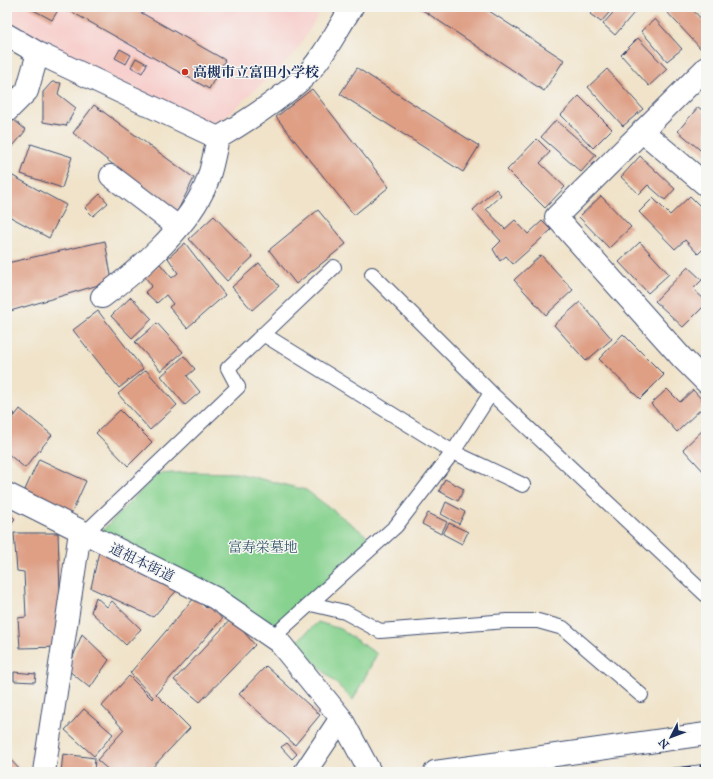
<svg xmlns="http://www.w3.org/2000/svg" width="713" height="779" font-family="'IM FELL Great Primer','Noto Serif JP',serif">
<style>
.built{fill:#f7d0cd}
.green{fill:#87d28f;stroke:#518076}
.building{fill:#de9f85}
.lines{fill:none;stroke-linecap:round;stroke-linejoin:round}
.lane-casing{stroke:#3b4a6e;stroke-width:16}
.street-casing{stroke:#3b4a6e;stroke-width:24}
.secondary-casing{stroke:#3b4a6e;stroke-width:24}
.lane{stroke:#fff;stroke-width:14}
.street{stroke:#fff;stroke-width:22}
.secondary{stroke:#fff;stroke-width:22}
.rail-casing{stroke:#1b2f5e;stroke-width:4.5}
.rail{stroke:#f6f6f2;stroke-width:3;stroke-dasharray:9;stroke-linecap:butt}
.poi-dot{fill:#c8321e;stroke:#f6f6f2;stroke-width:1.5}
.labels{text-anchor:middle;stroke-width:3;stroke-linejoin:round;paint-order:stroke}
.poi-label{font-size:14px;font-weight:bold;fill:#1b2f5e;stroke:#f6f6f2;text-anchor:start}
.park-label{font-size:14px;fill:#36586a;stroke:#f6f6f2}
.street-label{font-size:14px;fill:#1b2f5e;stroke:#f6f6f2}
</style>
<rect width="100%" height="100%" fill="#f6f6f2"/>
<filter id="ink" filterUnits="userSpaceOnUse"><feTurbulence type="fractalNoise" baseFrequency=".025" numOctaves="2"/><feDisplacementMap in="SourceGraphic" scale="8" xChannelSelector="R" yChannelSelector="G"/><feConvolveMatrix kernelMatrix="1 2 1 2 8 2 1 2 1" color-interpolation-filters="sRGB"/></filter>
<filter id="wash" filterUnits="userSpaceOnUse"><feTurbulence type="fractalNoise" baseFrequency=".012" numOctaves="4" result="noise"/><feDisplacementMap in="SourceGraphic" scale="16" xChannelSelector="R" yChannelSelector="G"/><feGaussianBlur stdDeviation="0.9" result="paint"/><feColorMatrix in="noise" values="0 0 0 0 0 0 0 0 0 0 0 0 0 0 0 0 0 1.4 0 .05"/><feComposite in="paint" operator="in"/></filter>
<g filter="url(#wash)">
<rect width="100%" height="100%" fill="#f0e3c9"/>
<path class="built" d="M7,7H323L296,52L216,126L56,53L7,25Z"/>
<path class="green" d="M192,472L237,473L306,490L370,538L276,628L99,534L157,474Z
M318,622L340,629L377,654L353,700L295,643Z"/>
<g id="blocks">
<path class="building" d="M28,7H60L52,20Z
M63,7H131L225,60L209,89Z
M418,7H483L564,60L544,91Z
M596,7H614L601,22L590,14Z
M618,7H639L615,35L603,24Z
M671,7H690L706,24V46L702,50L666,11Z
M655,19L682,49L667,61L641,31Z
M638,38L667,69L649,86L621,55Z
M120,49L131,55L126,64L115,58Z
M136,58L147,64L142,73L131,67Z
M357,68L479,146L463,172L340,94Z
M607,69L643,109L623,126L588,87Z
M7,80L17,90L7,99Z
M52,82L61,83L58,94L76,108L66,126L43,122V92Z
M312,89L389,187L354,215L276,117Z
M579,96L612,129L593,148L561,115Z
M94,105L194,178L176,214L73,133Z
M698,107L706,113V155L678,131Z
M14,120L26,130L10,150L7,148V129Z
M556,120L596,155L581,172L541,137Z
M537,139L550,152L540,163L565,187L545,208L507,170Z
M31,144L72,157L62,188L21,174Z
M640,156L675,189L665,200L648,185L639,194L621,177Z
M11,175L66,205L49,238L7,215V183Z
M496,189L501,195L486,209L505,229L515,220L528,234L542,221L551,230L513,264L506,256L500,261L493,249L501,241L473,210Z
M100,194L108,203L93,216L85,208Z
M601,196L631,227L609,248L579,217Z
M690,196L706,212V246L698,254L685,240L675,249L639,212L653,198L670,215Z
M318,210L346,244L296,284L269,250Z
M214,216L253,257L227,281L189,239Z
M105,241L112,281L7,312V263Z
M640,242L669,274L648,293L619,262Z
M185,243L225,295L187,328L169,307L173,304L166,295L157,303L145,292L152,286L145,277L160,264L172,278L178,273L168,258Z
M541,255L573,290L546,315L514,280Z
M259,263L279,286L252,310L232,287Z
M688,267L702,280L693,289L706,301V304L683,327L655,301Z
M131,297L152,319L132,338L111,316Z
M580,302L612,339L586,361L554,325Z
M98,311L143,369L119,388L73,330Z
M157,323L183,352L161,371L135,342Z
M623,334L664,375L640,399L599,359Z
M184,356L195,369L187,376L200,392L185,405L161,376Z
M146,370L177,405L150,430L118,394Z
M667,389L680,402L693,390L706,404L677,432L651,404Z
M7,407L15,414L7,422Z
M20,409L52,435L25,468L7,453V426Z
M120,410L152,442L128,466L96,433Z
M706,427V474L683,449Z
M39,459L86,481L71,514L24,492Z
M445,479L464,489L458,501L439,491Z
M446,502L465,512L459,524L441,514Z
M7,511L15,519L7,527Z
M428,513L447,522L441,534L422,524Z
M449,523L468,532L462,544L443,534Z
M14,533H58L62,647L20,648L18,618L26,617L24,572L17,571Z
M100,547L179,588L153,617L91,588Z
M96,597L107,607L112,601L141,629L126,645L91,612Z
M195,597L206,608L210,604L222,619L156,694L190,728L148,772H111L97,760L124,730L102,706L129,676L152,699L153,697L130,673Z
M232,618L255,645L200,702L174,680Z
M82,634L109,660L90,688L68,670Z
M266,666L320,715L295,745L239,694Z
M14,672L36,674L35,682L14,681Z
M84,709L113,734L94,756L65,730Z
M287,743L297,754L292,759L281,747Z
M63,754L95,758L94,772H61Z
M7,756L22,772H7Z"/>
</g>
</g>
<g filter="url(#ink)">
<use href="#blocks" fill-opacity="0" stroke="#3b4a6e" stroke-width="1"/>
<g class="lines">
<defs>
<path id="lane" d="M372,274L491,393L706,595
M263,334L453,452L523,485
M84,534L238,387L228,368L334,267
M311,604L345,612L380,631L507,621H538L563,628L641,695
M273,637L396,526L453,452L491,393"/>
<path id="street" d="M7,35L38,53L218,138C247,121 276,102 301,80C322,61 336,31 352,7
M706,68L556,217L682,358L706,382
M7,111L27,91L38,53
M642,131L706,185
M111,176L178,227
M102,297C138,271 184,230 203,191C211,177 214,154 218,138
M7,494L215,598L279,642L341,718L370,772
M44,772L80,532
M305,772L341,718"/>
<path id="secondary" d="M435,772L706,734"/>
</defs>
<use href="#lane" class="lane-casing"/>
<use href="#street" class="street-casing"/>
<use href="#secondary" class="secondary-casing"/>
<use href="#lane" class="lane"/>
<use href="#street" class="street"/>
<use href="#secondary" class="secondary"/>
<defs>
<path id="rail" d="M655,772L706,766"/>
</defs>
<use href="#rail" class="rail-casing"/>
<use href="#rail" class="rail"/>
</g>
</g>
<circle class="poi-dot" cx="185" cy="72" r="4"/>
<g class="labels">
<g class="poi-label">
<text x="193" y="77">高槻市立富田小学校</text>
</g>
<g class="park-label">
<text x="263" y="552">富寿栄墓地</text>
</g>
<g class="street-label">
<text transform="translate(142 562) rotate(26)" y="5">道祖本街道</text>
</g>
</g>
<rect width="713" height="779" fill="none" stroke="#f6f6f2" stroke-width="24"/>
<g transform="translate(671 737) rotate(228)" stroke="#f6f6f2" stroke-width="3" paint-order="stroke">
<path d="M0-3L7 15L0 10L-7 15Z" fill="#1b2f5e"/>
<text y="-6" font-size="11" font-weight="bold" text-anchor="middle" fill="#1b2f5e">N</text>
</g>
</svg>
